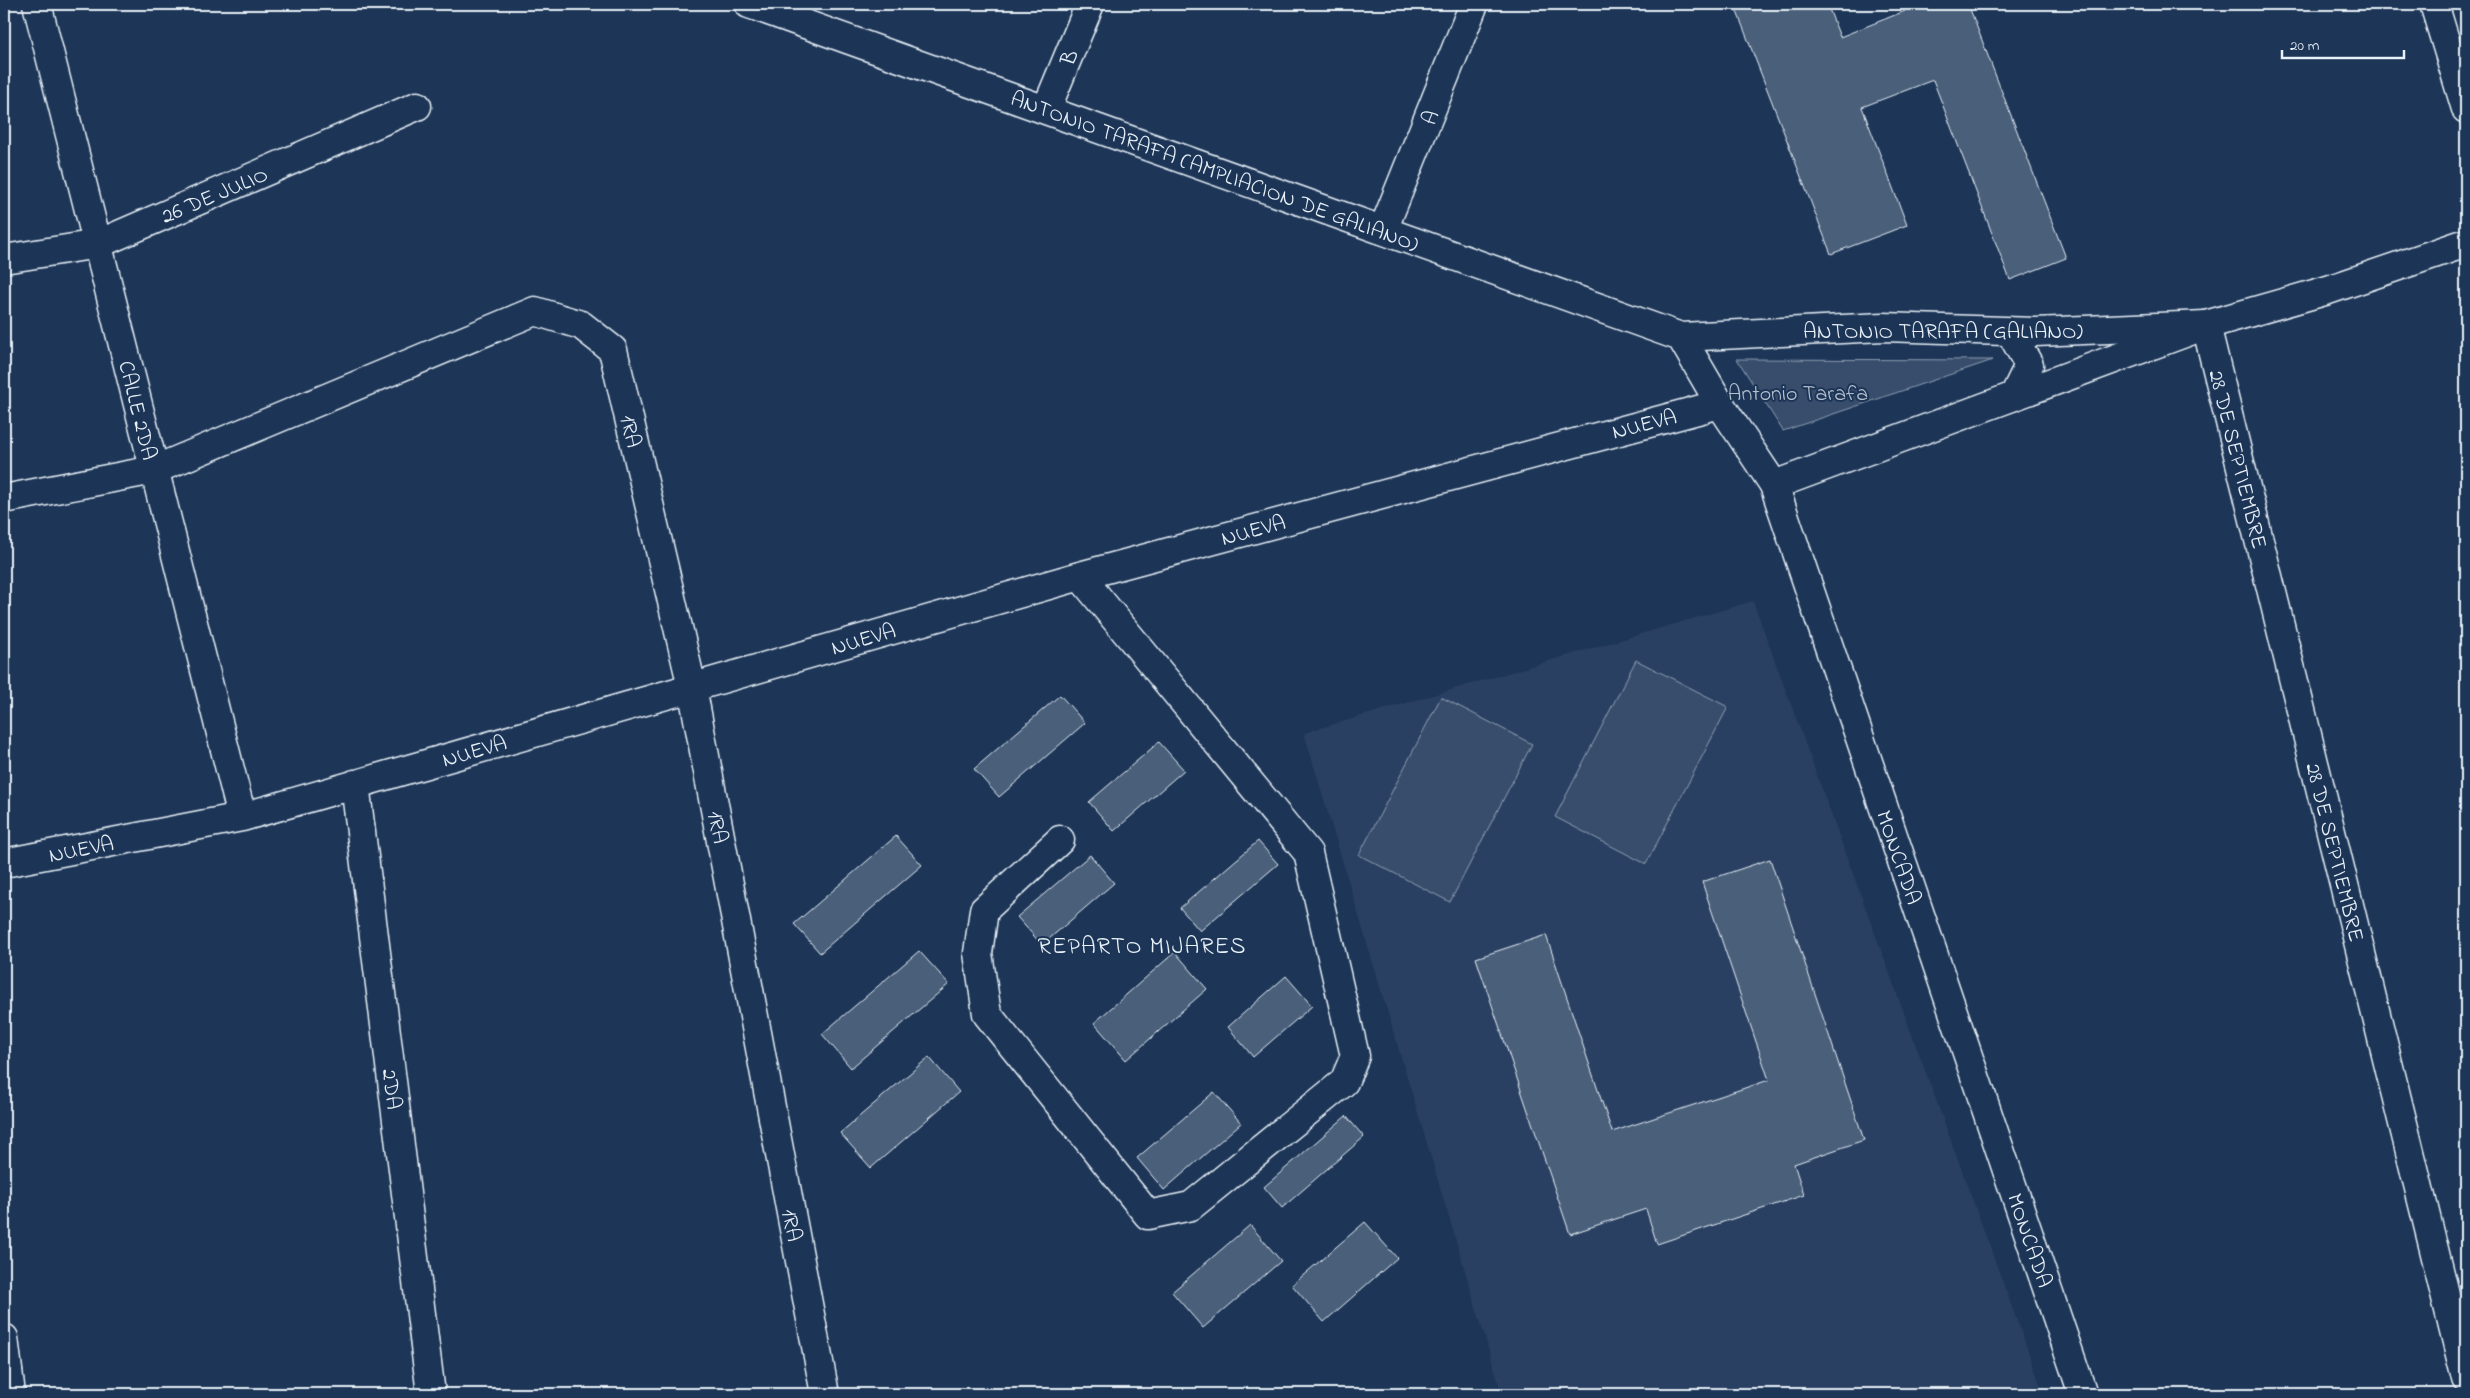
<svg xmlns="http://www.w3.org/2000/svg" width="2470" height="1398" font-family="'Indie Flower',sans-serif">
<style>
.built{fill:#2a4162}
.green{fill:#374d6c;stroke:#909fb2}
.building{fill:#495e7a;stroke:#e8f1f8}
.lines{fill:none;stroke-linecap:round;stroke-linejoin:round}
.minor-casing{stroke:#e8f1f8;stroke-width:31}
.major-casing{stroke:#e8f1f8;stroke-width:31}
.minor{stroke:#1d3557;stroke-width:28}
.major{stroke:#1d3557;stroke-width:28}
.labels{text-anchor:middle;stroke-width:4;stroke-linejoin:round;paint-order:stroke}
.street-label{font-size:22px;fill:#e8f1f8;stroke:#1d3557}
.park-label{font-size:22px;fill:#b3c0ce;stroke:#1d3557}
.neighbourhood-label{font-size:24px;letter-spacing:1px;fill:#e8f1f8;stroke:#1d3557}
</style>
<rect width="100%" height="100%" fill="#1d3557"/>
<filter id="ink" filterUnits="userSpaceOnUse"><feTurbulence type="fractalNoise" baseFrequency=".02" numOctaves="2"/><feDisplacementMap in="SourceGraphic" scale="10" xChannelSelector="R" yChannelSelector="G"/><feConvolveMatrix kernelMatrix="1 2 1 2 8 2 1 2 1" color-interpolation-filters="sRGB"/></filter>
<g filter="url(#ink)">
<path class="built" d="M1753,601L2042,1389L2008,1394H1502L1304,733Z"/>
<path class="green" d="M1737,359L1993,360L1783,431Z
M1636,660L1728,707L1646,864L1555,817Z
M1441,697L1532,744L1450,902L1359,855Z"/>
<path class="building" d="M1734,4H1827L1840,37L1905,11L1902,4H1968L2066,258L2010,280L1933,80L1862,107L1907,225L1831,254Z
M1060,695L1085,723L999,797L974,769Z
M1159,742L1184,770L1114,831L1089,802Z
M896,836L922,865L820,953L794,924Z
M1258,841L1278,864L1200,931L1180,908Z
M1090,855L1114,883L1042,945L1017,917Z
M1770,859L1864,1140L1794,1164L1804,1195L1657,1244L1646,1209L1570,1234L1476,958L1546,935L1612,1132L1769,1080L1702,882Z
M919,951L949,984L851,1068L822,1034Z
M1175,952L1207,989L1126,1060L1094,1023Z
M1286,976L1312,1006L1253,1057L1228,1027Z
M929,1057L959,1092L871,1168L840,1133Z
M1214,1092L1241,1123L1164,1190L1137,1158Z
M1346,1116L1364,1137L1282,1208L1264,1187Z
M1365,1222L1397,1258L1324,1322L1292,1285Z
M1250,1225L1281,1261L1203,1328L1172,1292Z"/>
<g class="lines">
<defs>
<path id="minor" d="M37,4L242,817
M749,4L1681,337L1883,327L2035,332L2206,325L2466,1379
M2434,4L2466,109
M1046,110L1090,4
M1383,230L1474,4
M4,259L98,244L417,106
M2010,331L2029,365L2014,396
M1681,337L1720,404L1774,485
M4,499L154,470L535,311L581,325L613,350L692,687L825,1394
M355,784L431,1394
M1060,840L984,910L978,953L987,1014L1148,1215L1191,1206L1344,1082L1355,1056L1308,853L1080,576
M4,863L242,817L1080,576L1720,404
M4,1338L11,1394"/>
<path id="major" d="M2083,1394L1774,485L2206,325L2328,290L2466,243"/>
</defs>
<use href="#minor" class="minor-casing"/>
<use href="#major" class="major-casing"/>
<use href="#minor" class="minor"/>
<use href="#major" class="major"/>
</g>
</g>
<g class="labels">
<g class="street-label">
<text transform="translate(1068 57) rotate(-68)" y="8">B</text>
<text transform="translate(1429 117) rotate(-68)" y="8">A</text>
<text transform="translate(1215 170) rotate(20)" y="8">ANTONIO TARAFA (AMPLIACION DE GALIANO)</text>
<text transform="translate(214 194) rotate(-23)" y="8">26 DE JULIO</text>
<text x="1943" y="338">ANTONIO TARAFA (GALIANO)</text>
<text transform="translate(139 410) rotate(76)" y="8">CALLE 2DA</text>
<text transform="translate(1644 423) rotate(-14)" y="8">NUEVA</text>
<text transform="translate(632 431) rotate(77)" y="8">1RA</text>
<text transform="translate(2239 459) rotate(76)" y="8">28 DE SEPTIEMBRE</text>
<text transform="translate(1253 529) rotate(-15)" y="8">NUEVA</text>
<text transform="translate(863 638) rotate(-16)" y="8">NUEVA</text>
<text transform="translate(474 750) rotate(-16)" y="8">NUEVA</text>
<text transform="translate(719 827) rotate(79)" y="8">1RA</text>
<text transform="translate(81 848) rotate(-11)" y="8">NUEVA</text>
<text transform="translate(2336 852) rotate(76)" y="8">28 DE SEPTIEMBRE</text>
<text transform="translate(1900 857) rotate(71)" y="8">MONCADA</text>
<text transform="translate(393 1089) rotate(83)" y="8">2DA</text>
<text transform="translate(793 1225) rotate(79)" y="8">1RA</text>
<text transform="translate(2031 1240) rotate(71)" y="8">MONCADA</text>
</g>
<g class="park-label">
<text x="1798" y="400">Antonio Tarafa</text>
</g>
<g class="neighbourhood-label">
<text x="1142" y="953">REPARTO MIJARES</text>
</g>
</g>
<rect width="2470" height="1398" fill="none" stroke="#1d3557" stroke-width="20"/>
<rect x="10" y="10" width="2450" height="1378" fill="none" stroke="#e8f1f8" stroke-width="2" filter="url(#ink)"/>
<path d="M2282 50v8h122v-8" fill="none" stroke="#e8f1f8" stroke-width="2.5"/>
<text x="2290" y="50" font-size="15" fill="#e8f1f8" stroke="#1d3557" stroke-width="4" paint-order="stroke">20 m</text>
</svg>
